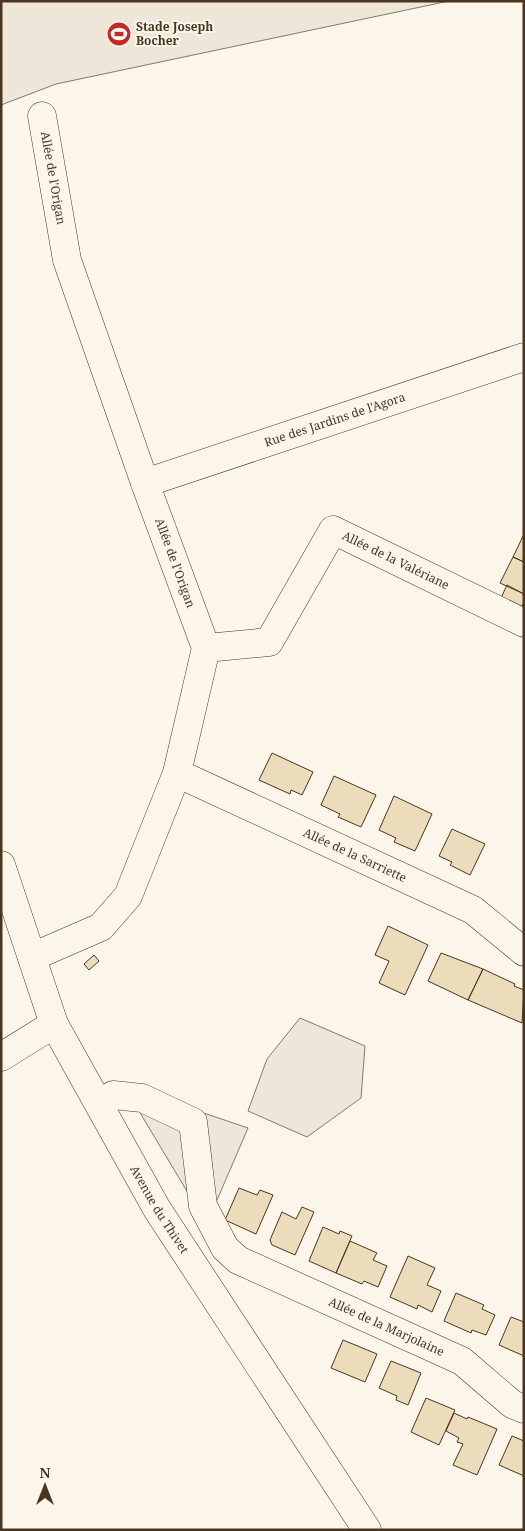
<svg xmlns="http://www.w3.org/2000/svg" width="525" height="1531" font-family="'Noto Serif',serif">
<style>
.green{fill:#ede6d9;stroke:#887966}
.parking{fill:#ede7d9;stroke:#887966}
.building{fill:#ecdcbc;stroke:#4a3520}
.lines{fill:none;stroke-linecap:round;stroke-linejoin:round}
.minor-casing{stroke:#4a3520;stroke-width:29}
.major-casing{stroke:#4a3520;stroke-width:29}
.minor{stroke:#fbf6e9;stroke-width:28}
.major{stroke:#fbf6e9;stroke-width:28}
.labels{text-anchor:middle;stroke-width:4;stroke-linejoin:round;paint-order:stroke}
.poi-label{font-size:12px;font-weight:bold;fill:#4a3520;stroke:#fbf6e9;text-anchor:start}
.street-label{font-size:12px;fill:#4a3520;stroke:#fbf6e9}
</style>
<rect width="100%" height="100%" fill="#fbf6e9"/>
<path class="green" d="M1,1H449L56,84L1,105Z
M300,1018L365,1046L361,1098L307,1137L248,1111L267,1059Z"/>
<path class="parking" d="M124,1086L248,1128L211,1214L203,1218Z"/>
<path class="building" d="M524,534V562L513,557Z
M513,557L524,562V594L500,583Z
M507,585L524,594V602L520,610L500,600Z
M272,753L313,772L302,795L291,790L290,794L259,780Z
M334,776L376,795L361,827L338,817L340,814L321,805Z
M394,796L432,814L415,851L394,842L396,838L379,830Z
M452,829L485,844L470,875L450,865L452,862L439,856Z
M388,926L428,945L405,995L379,983L389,961L375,955Z
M441,953L483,969L468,1000L428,981Z
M94,955L99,961L89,970L84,964Z
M483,969L515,984L514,986L524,990L522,1023L468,1000Z
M239,1188L257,1195L260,1190L273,1195L256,1234L225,1220Z
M302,1207L314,1212L295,1255L272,1245L270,1240L282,1212L296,1219Z
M323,1227L339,1234L340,1231L352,1236L336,1273L309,1261Z
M350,1241L377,1253L373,1260L387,1266L378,1287L364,1281L362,1284L336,1273Z
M408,1256L435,1268L427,1285L441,1291L432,1312L418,1305L417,1309L390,1297Z
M456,1293L484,1305L482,1309L495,1315L486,1335L472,1330L471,1333L444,1321Z
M511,1317L524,1322V1356L499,1345Z
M343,1340L377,1354L365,1382L331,1368Z
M391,1361L421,1373L408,1405L396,1400L397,1396L379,1388Z
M426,1398L455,1410L439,1445L411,1432Z
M454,1413L467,1419L468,1417L497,1429L477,1475L453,1465L463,1444L457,1442L459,1438L446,1431Z
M512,1436L524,1441V1476L499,1465Z"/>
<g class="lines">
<defs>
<g id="minor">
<path id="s1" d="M145,483L524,357"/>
<path id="s2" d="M206,648L269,642L333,530L524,623"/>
<path id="s3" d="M177,773L473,910L524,952"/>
<path d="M32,957L101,927L128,896L177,773L206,648L145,483L67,260L42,116"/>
<path id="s4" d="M113,1095L142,1098L193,1122L203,1206L225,1248L238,1260L462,1361L512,1404L524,1409"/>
</g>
<g id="major">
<path id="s5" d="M1,865L54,1024L157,1209L367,1530"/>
<path d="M1,1057L54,1024"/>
</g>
</defs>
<use href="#minor" class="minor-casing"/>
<use href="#major" class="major-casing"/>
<use href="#minor" class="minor"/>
<use href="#major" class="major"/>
</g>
<defs>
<symbol id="stadium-disc" viewBox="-11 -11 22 22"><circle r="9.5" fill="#c62828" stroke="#fbf6e9"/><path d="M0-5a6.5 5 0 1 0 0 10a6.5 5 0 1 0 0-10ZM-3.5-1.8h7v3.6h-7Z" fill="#fff"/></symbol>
</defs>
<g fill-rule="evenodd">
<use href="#stadium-disc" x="105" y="20" width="28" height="28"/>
</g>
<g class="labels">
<g class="poi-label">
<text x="136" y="31">Stade Joseph<tspan x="136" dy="14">Bocher</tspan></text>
</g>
<g class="street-label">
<text transform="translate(53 178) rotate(80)" y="4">Allée de l'Origan</text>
<text dy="4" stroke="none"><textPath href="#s1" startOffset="200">Rue des Jardins de l'Agora</textPath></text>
<text dy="4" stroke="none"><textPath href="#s2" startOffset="262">Allée de la Valériane</textPath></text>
<text transform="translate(175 563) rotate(70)" y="4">Allée de l'Origan</text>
<text dy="4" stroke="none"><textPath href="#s3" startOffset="196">Allée de la Sarriette</textPath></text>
<text dy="4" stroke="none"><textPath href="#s5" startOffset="381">Avenue du Thivet</textPath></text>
<text dy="4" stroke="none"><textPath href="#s4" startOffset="398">Allée de la Marjolaine</textPath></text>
</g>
</g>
<rect width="525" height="1531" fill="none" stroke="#4a3520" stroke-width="5"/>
<g transform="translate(45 1486)" stroke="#fbf6e9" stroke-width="4" paint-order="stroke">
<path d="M0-4L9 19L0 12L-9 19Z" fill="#4a3520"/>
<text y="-8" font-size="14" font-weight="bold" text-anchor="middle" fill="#4a3520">N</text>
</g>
</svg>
